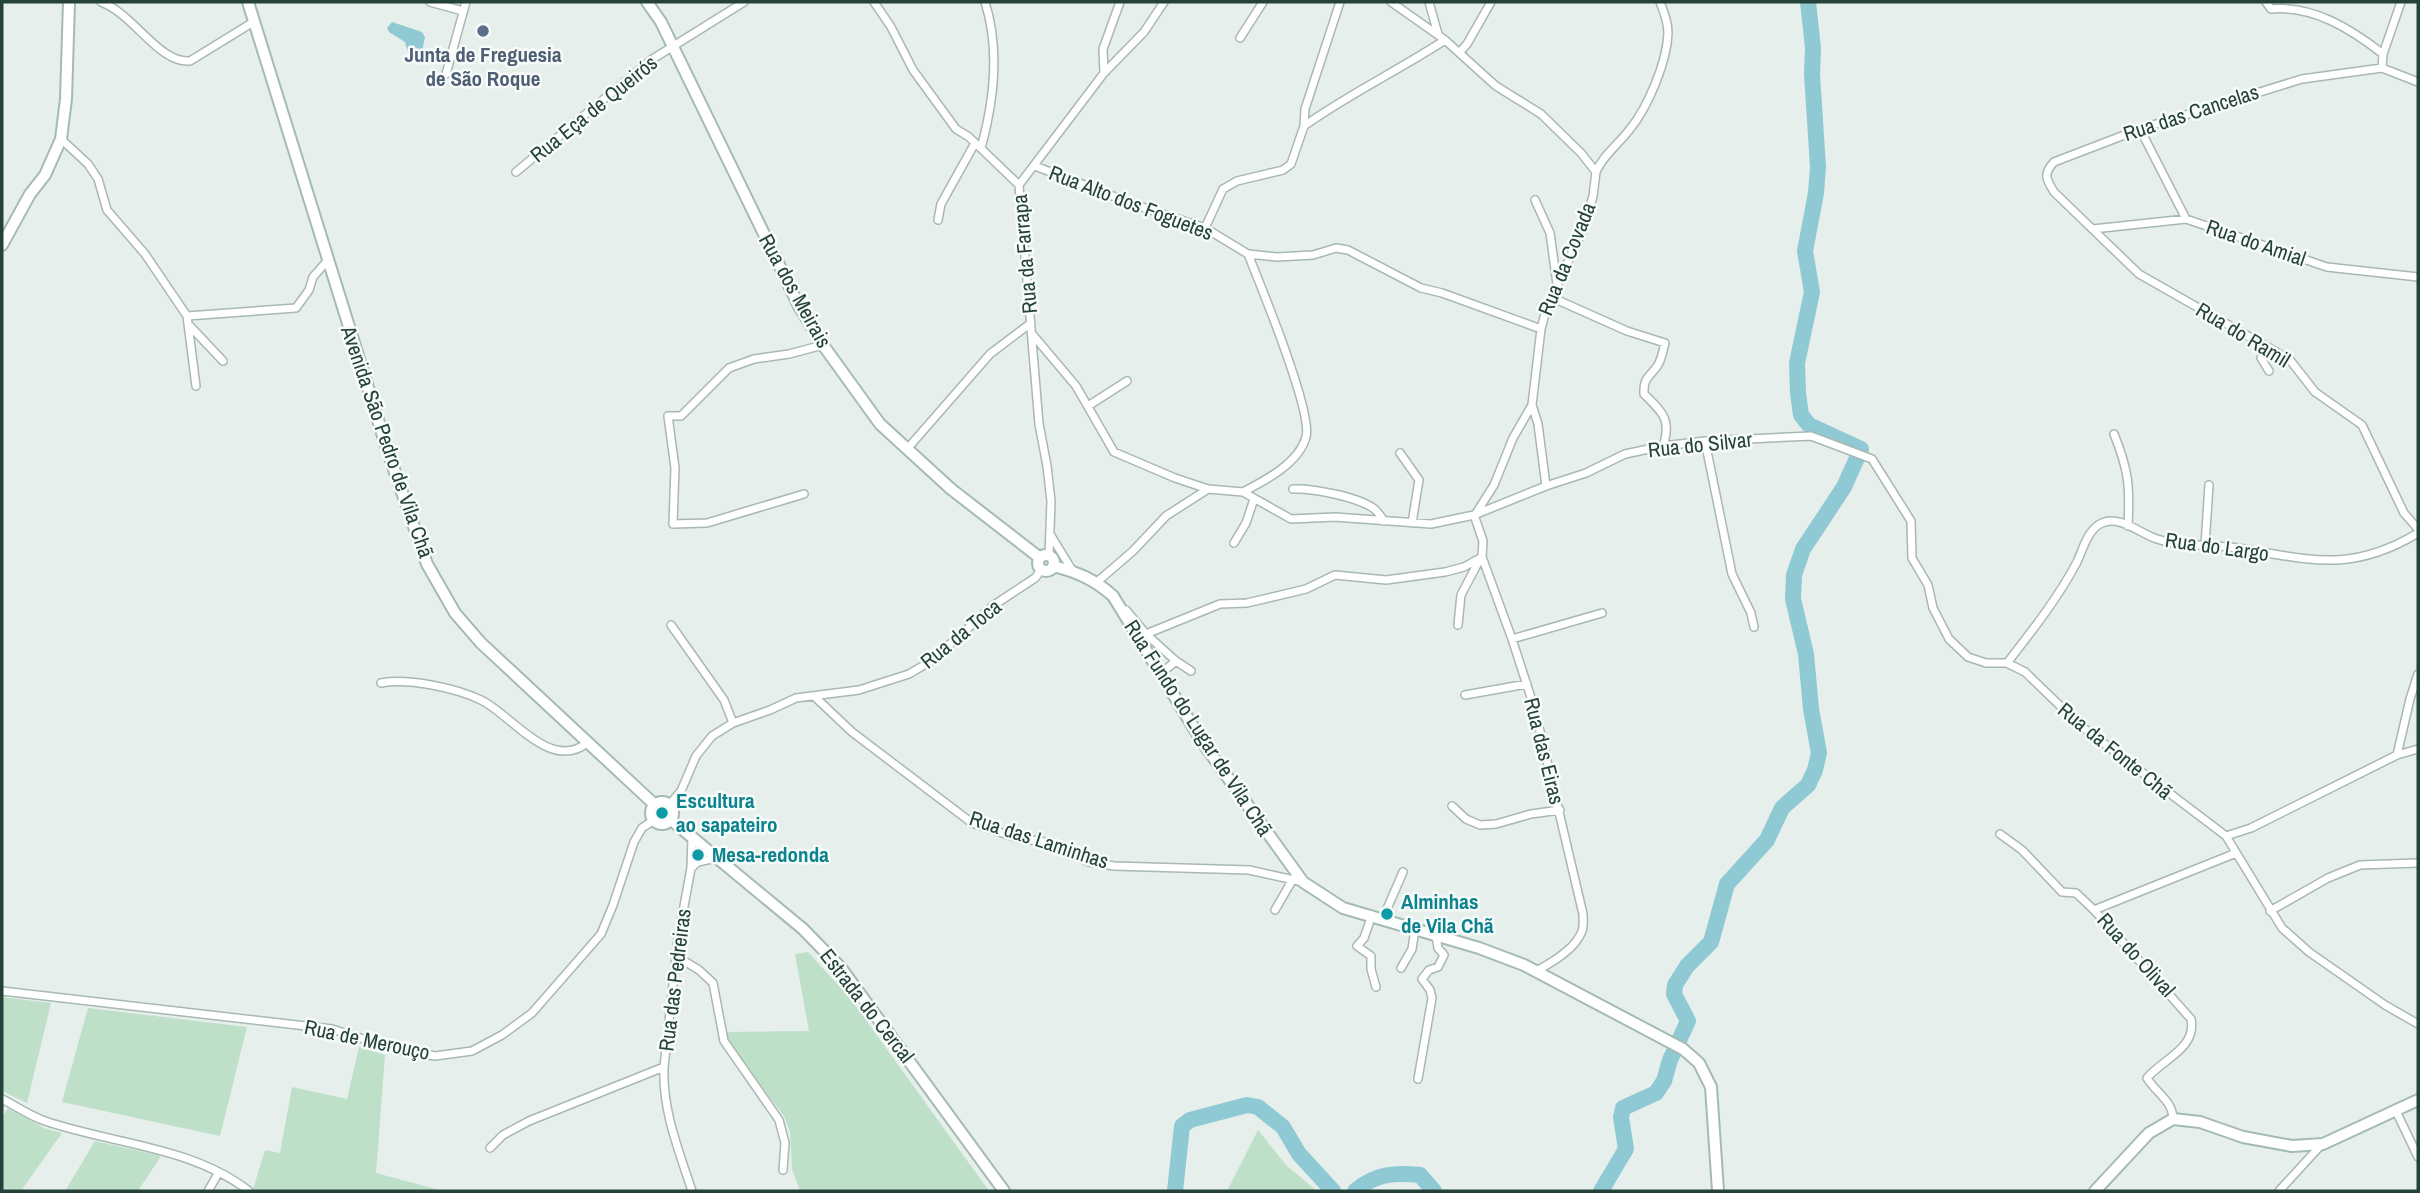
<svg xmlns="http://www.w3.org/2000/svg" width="2420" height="1193" font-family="'Archivo Narrow',sans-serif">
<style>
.green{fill:#bfe0c8}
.water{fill:#8ec9d4}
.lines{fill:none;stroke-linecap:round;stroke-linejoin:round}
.river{stroke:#8ec9d4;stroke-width:16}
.street-casing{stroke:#a8b8b2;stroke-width:10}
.secondary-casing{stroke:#a4bbb3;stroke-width:14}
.street{stroke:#fff;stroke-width:7}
.secondary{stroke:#fff;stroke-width:10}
.service-dot{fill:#5c6f8a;stroke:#f7fbf9;stroke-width:2.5}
.culture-dot{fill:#0f9aa8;stroke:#f7fbf9;stroke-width:2.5}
.labels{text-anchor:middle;stroke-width:5;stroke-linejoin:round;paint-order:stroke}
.service-label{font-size:21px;font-weight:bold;fill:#4e5e75;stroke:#f7fbf9}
.street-label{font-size:21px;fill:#24423a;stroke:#f7fbf9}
.culture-label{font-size:21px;font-weight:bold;fill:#0d838f;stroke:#f7fbf9;text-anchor:start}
</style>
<rect width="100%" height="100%" fill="#e6efeb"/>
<path class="green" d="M808,952L850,998L989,1191H800L792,1169L790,1132L784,1116L729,1044L727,1032L809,1031L795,954Z
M2,997L51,1003L27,1103L2,1091Z
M88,1008L247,1027L220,1136L62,1102Z
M359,1047L385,1055L376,1173L443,1191H256L253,1189L265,1150L280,1153L292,1087L347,1099Z
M8,1108L44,1128L62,1133L21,1191H2V1118Z
M1258,1130L1287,1166L1317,1191H1227Z
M95,1141L161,1156L138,1191H65Z"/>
<path class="water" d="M392,22L422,32L425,37L422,52L417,56L412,57L408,53L405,42L389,32L387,28Z"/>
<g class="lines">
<path class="river" d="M1175,1191L1182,1126L1190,1120L1247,1105L1258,1107L1283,1127L1299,1154L1333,1191
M1355,1191C1375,1174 1394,1172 1420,1175L1434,1191
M1601,1191L1626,1149L1621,1117L1623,1108L1656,1093L1664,1081L1670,1060L1688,1021L1674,994L1675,985L1687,966L1711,942L1727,884L1767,840L1782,808L1808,785L1815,770L1819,753L1811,709L1806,654L1793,599L1794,575L1803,549L1844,487L1861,449L1809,425L1801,415L1798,393L1797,363L1812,292L1805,251L1816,193L1818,167L1812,74L1813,48L1808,2"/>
<defs>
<path id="street" d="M101,2C134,14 159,64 190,61L255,21
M430,2L463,11
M874,2L891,27L913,70L956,129L969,137L1019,185
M1391,2L1445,40L1496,86L1541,114L1581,153L1596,172L1593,196L1583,230L1557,285L1553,298L1548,302L1541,329L1532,405L1513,438L1494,485L1475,515
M1429,2L1438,34
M2266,2L2271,9C2313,5 2351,29 2383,54
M1240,38L1263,2
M1460,52L1467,44L1491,2
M2382,68L2383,54L2401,2
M1104,73L1103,49L1120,2
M446,74L466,2
M2418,82L2382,68L2302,79L2140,129L2054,162C2043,174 2046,179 2054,192L2139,274L2290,360L2315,392L2362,425L2404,513L2418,529
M1304,126C1349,94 1399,70 1445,40
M2140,129L2186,219
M61,139L88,164L98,179L107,210L145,254L187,316L196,386
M981,148C994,101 1000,49 985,2
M1035,166L1136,205L1205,228L1248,254L1277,257L1313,255L1336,248L1348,250L1421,288L1442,293L1541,329
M516,172L651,60L744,2
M1596,172C1603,155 1619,144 1630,129C1648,107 1667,62 1668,33C1668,22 1664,12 1660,2
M1535,200L1550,233L1557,284
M938,220L941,204L975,143
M1205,228L1223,189L1237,181L1283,170L1291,164L1304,126L1305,109L1340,2
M2093,229L2186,219L2327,267L2418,277
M1553,298L1627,331L1665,343C1663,350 1662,358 1658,365C1650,377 1643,377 1644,394C1662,412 1672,419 1663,446
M187,316L296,308L309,290L313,277L328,260
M189,325L223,361
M1033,335L1076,386L1114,452L1175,478L1208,489
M2268,347L2261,358L2269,371
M1532,405L1538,424L1546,486
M1088,406L1127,381
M2114,434C2129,471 2130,487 2128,526
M1705,441L1732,574L1751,613L1754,627
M908,448L990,354L1031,323
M1400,453L1419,480L1412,523
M1293,489C1313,488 1357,497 1373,508C1378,511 1381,517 1384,521
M1243,492C1266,480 1299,463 1306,437C1313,412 1260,284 1248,254
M804,494L707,523L673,524L675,468L668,416H681L729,368L754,359L789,354L823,345
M1474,515L1483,541L1482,557L1512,639L1535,710L1583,914C1583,919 1584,926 1582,931C1576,949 1551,963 1536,971
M1050,534L1072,570
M1234,543L1246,523L1254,499
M2205,545L2209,485
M1049,556L1051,501L1047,466L1039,424L1019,185L1104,73L1144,32L1164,2
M1097,582L1133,551L1166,516L1208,489L1243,492L1291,519L1335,517L1431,524L1474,515L1546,486L1586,473L1625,454L1663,446L1705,441L1811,436L1872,459L1911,521L1912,558L1928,585L1933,608L1949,639L1968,657L1986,663H2007L2025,672L2081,726L2226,836L2282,928L2309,952L2385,1005L2418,1024
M1126,610L1146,634L1220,604L1247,603L1306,589L1335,575L1386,580L1445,572L1464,567L1482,557
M671,625L724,700L733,723
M1458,625L1461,595L1481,557
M1146,634L1176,661L1160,674
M1512,639L1602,613
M1176,661L1191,671
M2007,663C2032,631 2058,598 2077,562C2083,549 2088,529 2102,523C2120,515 2141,534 2157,539C2180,547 2213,544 2237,548C2309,559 2350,574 2418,533
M381,683C409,678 456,688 481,700C512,715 550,772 587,743
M1465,695L1527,684
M815,697L852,732L972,823L1017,838L1045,842L1089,862L1114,866L1249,870L1303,882
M2397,755L2418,749
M669,805L681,791L696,756L712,736L733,723L770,710L796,698L859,690L909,674L931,661L994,605L1035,578L1042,569
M1452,806L1466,819L1480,825L1496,824L1531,814L1560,810
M2000,834L2022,850L2062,892L2076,893L2094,910
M2226,836L2251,828L2397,755L2410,699L2418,674
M692,837L691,868L698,862L716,858
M1275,910L1293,879
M2270,911L2328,878L2360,865L2418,863
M1372,915L1364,938L1357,946L1371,956V969L1376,987
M1383,918L1403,872
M676,956L699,970L713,983L724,1041L779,1120L785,1143L783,1170
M1401,968L1412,949L1415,929
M2,991L332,1029L398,1050L435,1056L472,1051L502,1035L532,1013L601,934L613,905L634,842L642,828L654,820
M664,1067C662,1110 679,1151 692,1191
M1418,1079L1432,998L1430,990L1422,979L1429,970L1438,967L1444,955L1438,948L1436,936
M2,1099C16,1106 30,1116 45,1121C112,1144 191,1146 249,1191
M2395,1109L2418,1157
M2173,1119C2173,1101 2156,1093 2147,1078C2163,1059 2197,1048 2191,1019L2094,910L2236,853
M490,1148L503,1135L529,1121L664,1067L678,939L691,868
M208,1191L219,1172
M2279,1191L2322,1144"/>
<path id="secondary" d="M248,2L388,452L427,564L455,613L481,643L655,805
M647,2L661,22L799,306L823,345L880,424L951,489L1040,558
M2,245L30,194L45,175L61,139L66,99L69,2
M1038 563a8 8 0 1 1 16 0a8 8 0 1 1-16 0Z
M1053,566C1077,572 1094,579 1113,596L1203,743L1303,882L1343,908L1479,948L1524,965L1683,1049L1699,1063L1711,1087L1718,1191
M651 813a11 11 0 1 1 22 0a11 11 0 1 1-22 0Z
M670,819L803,929L841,968L1004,1191
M2095,1191L2149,1133L2173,1119L2200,1122L2243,1137L2292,1146L2323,1144L2418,1100"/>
</defs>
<use href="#street" class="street-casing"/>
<use href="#secondary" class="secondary-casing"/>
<use href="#street" class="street"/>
<use href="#secondary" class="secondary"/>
</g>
<circle class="service-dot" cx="483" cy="31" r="7"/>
<g class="culture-dot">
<circle cx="662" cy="813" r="7"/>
<circle cx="698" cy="855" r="7"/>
<circle cx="1387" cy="914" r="7"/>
</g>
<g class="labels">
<g class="service-label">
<text x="483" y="62">Junta de Freguesia<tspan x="483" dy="24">de São Roque</tspan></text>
</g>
<g class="street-label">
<text transform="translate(594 109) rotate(-39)" y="7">Rua Eça de Queirós</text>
<text transform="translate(2191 113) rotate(-18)" y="7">Rua das Cancelas</text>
<text transform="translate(1131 203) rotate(21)" y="7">Rua Alto dos Foguetes</text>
<text transform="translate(2256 243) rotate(19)" y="7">Rua do Amial</text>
<text transform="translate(1025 254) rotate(-95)" y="7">Rua da Farrapa</text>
<text transform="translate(1567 259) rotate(-68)" y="7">Rua da Covada</text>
<text transform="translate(795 291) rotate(61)" y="7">Rua dos Meirais</text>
<text transform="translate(2243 335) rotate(31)" y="7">Rua do Ramil</text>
<text transform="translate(387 442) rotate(71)" y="7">Avenida São Pedro de Vila Chã</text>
<text transform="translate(1700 445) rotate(-6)" y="7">Rua do Silvar</text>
<text transform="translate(2217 547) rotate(8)" y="7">Rua do Largo</text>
<text transform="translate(961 634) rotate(-39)" y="7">Rua da Toca</text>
<text transform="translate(1198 728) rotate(57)" y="7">Rua Fundo do Lugar de Vila Chã</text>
<text transform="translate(1544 751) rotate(76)" y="7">Rua das Eiras</text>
<text transform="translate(2115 751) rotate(39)" y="7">Rua da Fonte Chã</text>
<text transform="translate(1039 840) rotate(18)" y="7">Rua das Laminhas</text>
<text transform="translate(2136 955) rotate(48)" y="7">Rua do Olival</text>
<text transform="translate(675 980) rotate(-83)" y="7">Rua das Pedreiras</text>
<text transform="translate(867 1006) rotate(52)" y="7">Estrada do Cercal</text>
<text transform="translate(367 1040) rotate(12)" y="7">Rua de Merouço</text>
</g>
<g class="culture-label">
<text x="676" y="808">Escultura<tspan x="676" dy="24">ao sapateiro</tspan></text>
<text x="712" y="862">Mesa-redonda</text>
<text x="1401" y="909">Alminhas<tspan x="1401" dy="24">de Vila Chã</tspan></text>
</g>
</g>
<rect width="2420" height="1193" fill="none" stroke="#24423a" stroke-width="7"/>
</svg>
